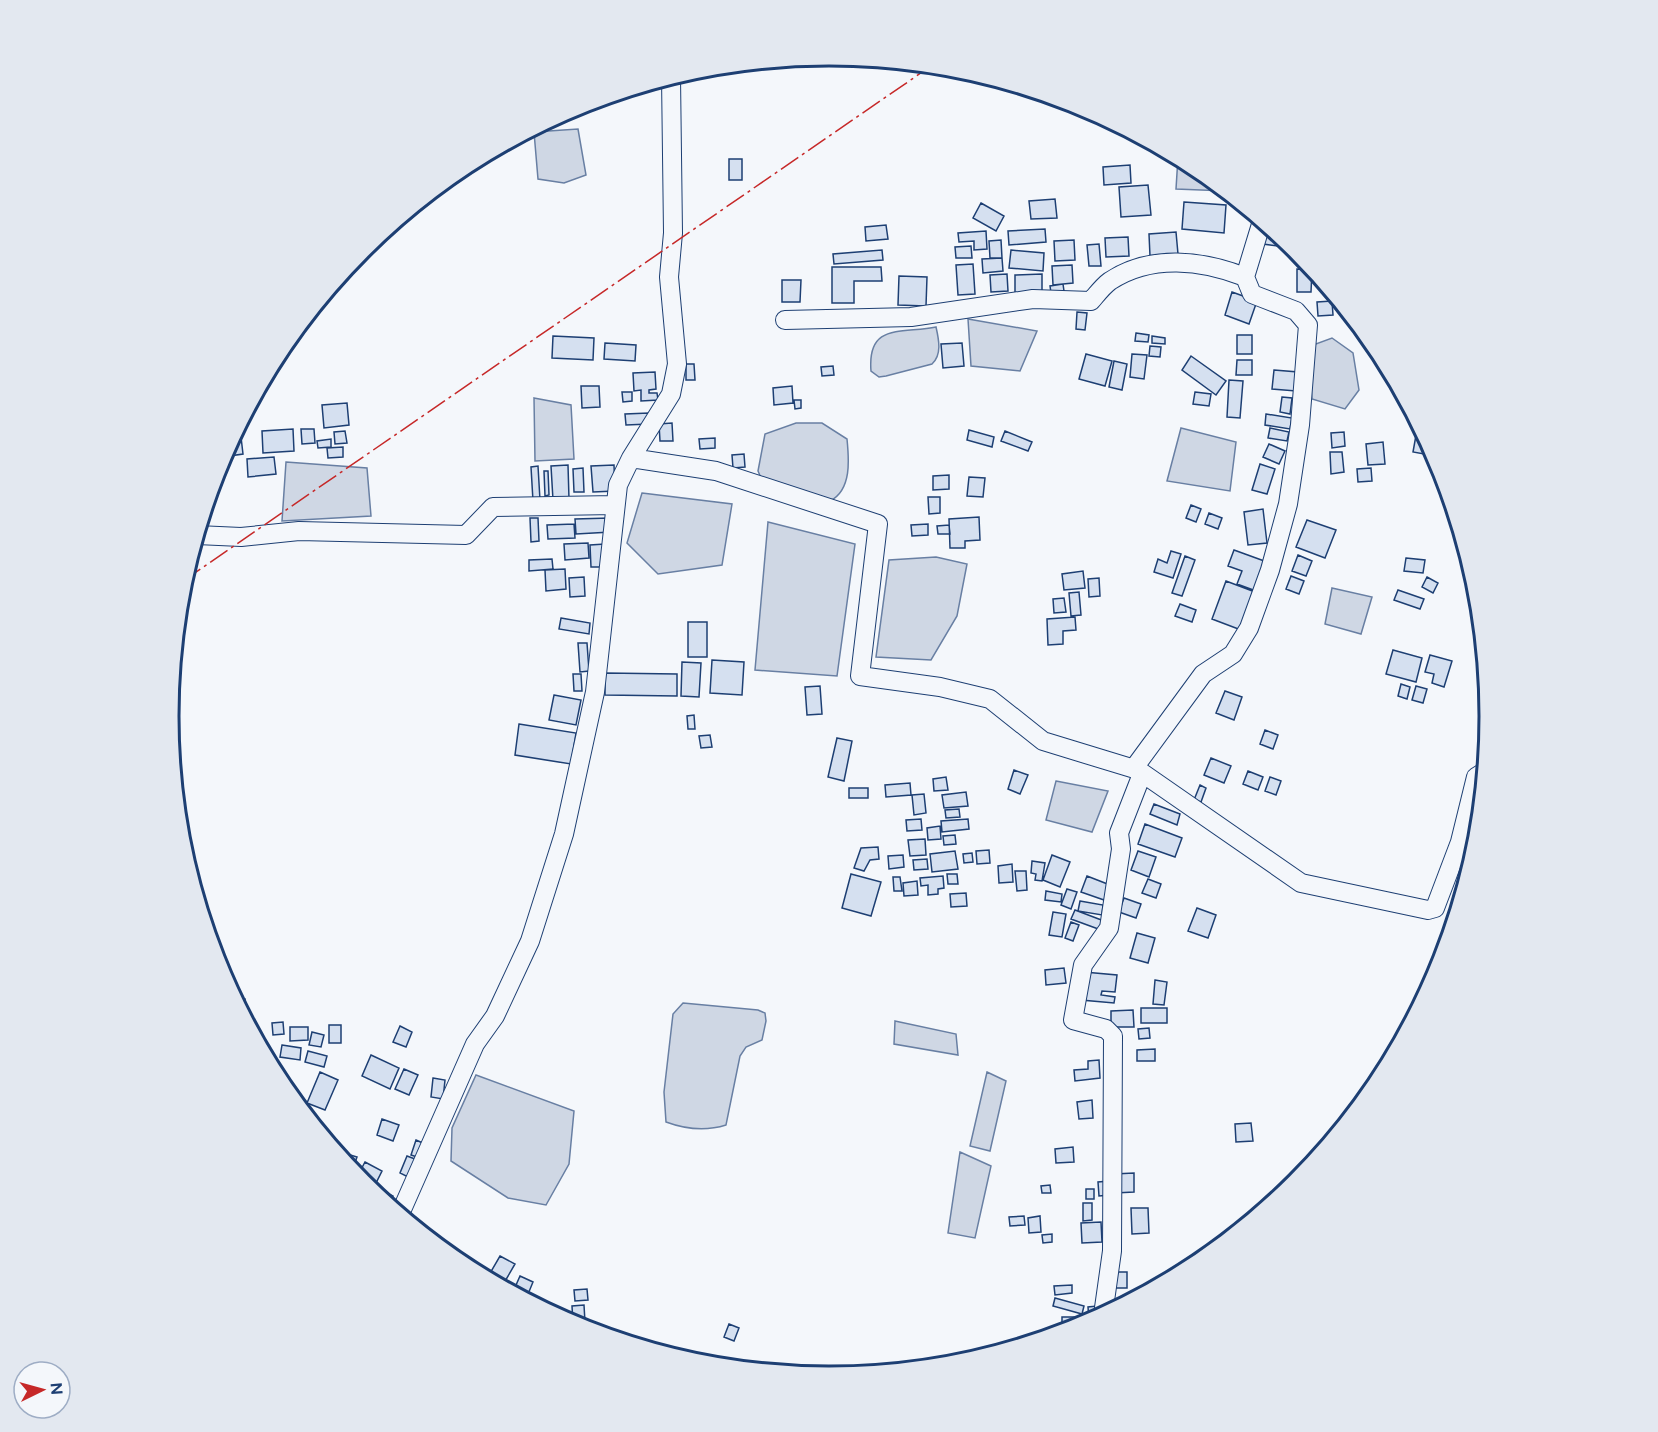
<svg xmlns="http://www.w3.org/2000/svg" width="1658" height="1432" font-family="Figtree,sans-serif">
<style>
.water{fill:#cfd7e4;stroke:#687fa3;stroke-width:1.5}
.building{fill:#d5e0f0;stroke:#1d3f73;stroke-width:1.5}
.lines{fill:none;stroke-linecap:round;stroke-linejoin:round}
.minor-casing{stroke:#1d3f73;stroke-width:20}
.minor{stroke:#f4f7fb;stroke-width:18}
.power{stroke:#c62828;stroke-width:1.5;stroke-dasharray:21 4.5 3 4.5;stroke-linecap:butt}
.rim{fill:none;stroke:#1d3f73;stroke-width:3}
</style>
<rect width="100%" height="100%" fill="#f4f7fb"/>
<path class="water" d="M578,129L586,175L564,183L538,179L534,132Z
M1178,157L1196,167L1225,191L1176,189Z
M968,319L1037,331L1020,371L971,366Z
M936,327C939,340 942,355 932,364L886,376L879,377L871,371C867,322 903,334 936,327Z
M1332,338L1353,353L1359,390L1345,409L1312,399L1309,367L1313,345Z
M534,398L571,405L574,459L535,461Z
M796,423H822L847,439C849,459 852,490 830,501L764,485L758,471L765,434Z
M1181,428L1236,442L1230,491L1167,481Z
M286,462L367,468L371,516L282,521Z
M642,493L732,504L722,565L658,574L627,543Z
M768,522L855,544L837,676L755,670Z
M936,557L967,564L957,616L931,660L876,657L889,560Z
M1332,588L1372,597L1361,634L1325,624Z
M1056,781L1108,791L1092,832L1046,820Z
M683,1003L758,1010L765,1013L766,1021L762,1040L746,1047L740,1056L726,1125C707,1131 685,1129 666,1122L664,1092L673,1014Z
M895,1021L956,1034L958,1055L894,1044Z
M987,1072L1006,1081L990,1151L970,1146Z
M476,1075L574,1111L569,1164L546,1205L508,1198L451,1161L452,1128Z
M960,1152L991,1166L975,1238L948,1233Z"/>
<path class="building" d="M729,159H742V180H729Z
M1130,165L1131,183L1104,185L1103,167Z
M1148,185L1151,215L1121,217L1119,187Z
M1055,199L1057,218L1031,219L1029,201Z
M1184,202L1226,205L1224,233L1182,229Z
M981,203L1004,216L996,231L973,218Z
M1266,224L1295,248H1294L1263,244Z
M886,225L888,239L866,241L865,227Z
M1045,229L1046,242L1009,245L1008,231Z
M986,231L987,249L974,250V241L959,242L958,233Z
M1176,232L1178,254L1150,256L1149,234Z
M1128,237L1129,256L1106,257L1105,238Z
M1001,240L1002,258H990L989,241Z
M1074,240L1075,260L1055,261L1054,241Z
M1099,244L1101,266H1089L1087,245Z
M971,246L972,258H956L955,247Z
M882,250L883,260L834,264L833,254Z
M1011,250L1044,253L1043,271L1009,268Z
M1002,258L1003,271L983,273L982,259Z
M973,264L975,294L958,295L956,265Z
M1072,265L1073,283L1053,285L1052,266Z
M832,267H881L882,281H854V303H832Z
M1297,269L1312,270L1311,292H1297Z
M1007,274L1008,291L991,292L990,275Z
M1042,274V296L1015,297V275Z
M899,276L927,277L926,306L898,305Z
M782,280H801L800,302H782Z
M1063,284L1065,298L1052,300L1050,286Z
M1232,292L1257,301L1249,324L1225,315Z
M1332,301L1333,315L1318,316L1317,302Z
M1077,312L1087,313L1085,330L1076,329Z
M1136,333L1149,335L1148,342L1135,341Z
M1237,335H1252V354H1237Z
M553,336L594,338L593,360L552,358Z
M1152,336L1165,338V344L1152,343Z
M605,343L636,345L635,361L604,359Z
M962,343L964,366L943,368L941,344Z
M1150,346L1161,347L1160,357L1149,356Z
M1086,354L1112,361L1105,386L1079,379Z
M1132,354L1147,355L1144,379L1130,377Z
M1191,356L1226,381L1216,395L1182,370Z
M1237,360H1252V375H1236Z
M1114,361L1127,364L1122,390L1109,387Z
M686,364H694L695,380H686Z
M833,366L834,375L822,376L821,367Z
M1274,370L1298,372L1296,391L1272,389Z
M655,372L656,389L649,390V393H657L658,400L641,401V390L634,391L633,373Z
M1229,380L1243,381L1240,418L1227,417Z
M581,386H599L600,407L582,408Z
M792,386L793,403L774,405L773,388Z
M622,392H632V401L623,402Z
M1195,392L1211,394L1209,406L1193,404Z
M1282,397L1292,398L1290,414L1280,412Z
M794,400H801V408L795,409Z
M347,403L349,425L324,428L322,405Z
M649,413V424L626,425L625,414Z
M1266,414L1292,418L1290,429L1265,425Z
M672,423L673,441H660L659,424Z
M1418,424L1435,456L1413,452Z
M1270,428L1289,432L1287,441L1268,438Z
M293,429L294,451L263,453L262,431Z
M301,429H314L315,443L302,444Z
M969,430L994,437L992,447L967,440Z
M345,431L347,443L335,444L334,432Z
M1005,431L1032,442L1028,451L1001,441Z
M1344,432L1345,446L1332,448L1331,433Z
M241,437L243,454L222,457L232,438Z
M715,438V448L700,449L699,439Z
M331,439V447L318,448L317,441Z
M1383,442L1385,464L1368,465L1366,444Z
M1269,444L1285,451L1279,464L1263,457Z
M343,447V457L328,458L327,448Z
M1330,452H1342L1344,472L1331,474Z
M744,454L745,467L733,468L732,455Z
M274,457L276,474L248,477L247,459Z
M1260,464L1275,469L1267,494L1252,490Z
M568,465L569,499L553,500L551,466Z
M614,465L615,491L593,492L591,466Z
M538,466L540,500L533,501L531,467Z
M583,468L584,492H574L573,469Z
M1371,468L1372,481L1358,482L1357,469Z
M544,471H548L549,495L545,496Z
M949,475V489L933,490V476Z
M969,477L985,478L983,497L967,496Z
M928,497H940V513L929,514Z
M1191,505L1201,509L1196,522L1186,518Z
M1263,509L1267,543L1248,545L1244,512Z
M1209,513L1222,518L1218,529L1205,524Z
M979,517L980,540L965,541V548H950L949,519Z
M530,518H538L539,541L531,542Z
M610,518L611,532L576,534L575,519Z
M1307,520L1336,530L1325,558L1296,547Z
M574,524L575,538L548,539L547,525Z
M928,524V535L912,536L911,525Z
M949,525L950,534H938L937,526Z
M588,543L589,558L565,560L564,544Z
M605,544L606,567H591L590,545Z
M1234,550L1267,562L1256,591L1237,584L1242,571L1228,566Z
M1171,551L1181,554L1173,578L1154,572L1158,559L1167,563Z
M1298,555L1312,561L1306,576L1292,571Z
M1185,556L1195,560L1182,596L1172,593Z
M1406,558L1425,560L1423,573L1404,571Z
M552,559L553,569L529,571V560Z
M565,569L566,589L546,591L545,570Z
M1083,571L1085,588L1064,590L1062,574Z
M1291,576L1304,581L1299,594L1286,589Z
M584,577L585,596L570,597L569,578Z
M1427,577L1438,583L1433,593L1422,587Z
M1099,578L1100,596L1089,597L1088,579Z
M1226,581L1255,592L1241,630L1212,619Z
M1398,590L1424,599L1420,609L1394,600Z
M1079,592L1081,615L1071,616L1069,593Z
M1064,598L1066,612L1054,613L1053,599Z
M1180,604L1196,610L1192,622L1175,616Z
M1075,617L1076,630L1063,631V644L1048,645L1047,619Z
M561,618L590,623L589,634L559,629Z
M688,622H707V657H688Z
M578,643H587L589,671L580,672Z
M1393,650L1422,658L1416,682L1386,674Z
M1430,655L1452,661L1444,687L1432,683L1434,674L1425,672Z
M712,660L744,662L742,695L710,693Z
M682,662L701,663L699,697L681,696Z
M605,673L677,674V696L605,695Z
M573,674H581L582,691H574Z
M1401,684L1410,687L1407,699L1398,696Z
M820,686L822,714L807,715L805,687Z
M1416,686L1427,689L1423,703L1412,700Z
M1225,691L1242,697L1234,720L1216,713Z
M554,695L581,700L576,725L549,720Z
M694,715L695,729H688L687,716Z
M519,724L576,733L571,764L515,755Z
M1265,730L1278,735L1273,749L1260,744Z
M710,735L712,747L701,748L699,736Z
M837,738L852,741L844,781L828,777Z
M1211,758L1231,766L1224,783L1204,775Z
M1014,770L1028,775L1020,794L1008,789Z
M1248,771L1263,777L1258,790L1243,784Z
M946,777L948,790L934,791L933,779Z
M1270,777L1281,781L1276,795L1265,791Z
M910,783L911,795L886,797L885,785Z
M1200,785L1206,788L1201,802L1194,800Z
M849,788H868V798H849Z
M966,792L968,806L944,808L942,795Z
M924,794L926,813L914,815L912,795Z
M1154,804L1180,814L1177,825L1150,814Z
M959,809L960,817L946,818L945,810Z
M921,819L922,830L907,831L906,820Z
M968,819L969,829L942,832L941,821Z
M1145,824L1182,838L1175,857L1138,844Z
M940,826L941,839L928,840L927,828Z
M1473,833L1478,834L1476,846L1469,844Z
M955,835L956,844L944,845L943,836Z
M925,839L926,855L910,856L908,840Z
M878,847L879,859L870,860L864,871L854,868L861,848Z
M989,850L990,863L977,864L976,851Z
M955,851L958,869L932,872L930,854Z
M1138,851L1156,857L1149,877L1131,870Z
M972,853L973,862L964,863L963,854Z
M903,855L904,867L889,869L888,856Z
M1052,855L1070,862L1060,887L1043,880Z
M927,859L928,869L914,870L913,860Z
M1032,861L1045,863L1042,881L1035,880L1036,874L1031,873Z
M1012,864L1013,882L999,883L998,866Z
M1015,871H1026L1027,890L1017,891Z
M851,874L881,882L871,916L842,908Z
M947,874H957L958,884H948Z
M943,876L944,888L938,889V894L928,895V885L921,886L920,878Z
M1087,876L1110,885L1104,900L1081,892Z
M893,877H900L902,891H894Z
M1148,879L1161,884L1156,898L1142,893Z
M917,881L918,895L904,896L903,883Z
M1067,889L1077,892L1071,909L1061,905Z
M1046,891L1062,894L1061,902L1045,900Z
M966,893L967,906L951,907L950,894Z
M1124,898L1141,904L1136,918L1119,912Z
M1080,901L1103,905L1102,915L1078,911Z
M1197,908L1216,915L1208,938L1188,931Z
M1075,910L1104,921L1101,930L1071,919Z
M1053,912L1066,914L1062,937L1049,935Z
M1071,922L1079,925L1073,941L1065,938Z
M1137,933L1155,938L1148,963L1130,958Z
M1064,968L1066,983L1046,985L1045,970Z
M1084,972L1117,975L1115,992L1102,991L1101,995L1115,997L1114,1003L1081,1000Z
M1155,980L1167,982L1164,1005L1153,1004Z
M245,999L246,1020L236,1000Z
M1141,1008H1167V1023H1141Z
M1133,1010L1134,1027H1111V1011Z
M283,1022L284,1034L273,1035L272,1023Z
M329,1025H341V1043H329Z
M400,1026L412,1032L406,1047L393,1042Z
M290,1027H308V1040L290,1041Z
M1149,1028L1150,1038L1139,1039L1138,1029Z
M312,1032L324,1035L321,1047L309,1045Z
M282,1045L301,1048L300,1060L280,1057Z
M1155,1049V1061H1137V1050Z
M308,1051L327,1056L324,1067L305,1062Z
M371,1055L399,1068L390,1089L362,1076Z
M1099,1060L1100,1078L1075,1081L1074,1070L1088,1069V1061Z
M404,1069L418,1075L409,1095L395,1089Z
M320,1072L338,1080L325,1110L307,1103Z
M433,1078L445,1080L443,1099L431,1097Z
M1092,1100L1093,1118L1079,1119L1077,1102Z
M382,1119L399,1125L393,1141L377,1135Z
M1251,1123L1253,1141L1236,1142L1235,1124Z
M416,1140L425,1144L420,1158L411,1155Z
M1073,1147L1074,1162L1056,1163L1055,1149Z
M337,1151L357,1157L352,1171L337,1152Z
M407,1156L415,1159L408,1177L400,1173Z
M365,1162L382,1171L372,1191L357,1177Z
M1134,1173V1192L1115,1193L1114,1174Z
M1109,1181L1110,1195L1099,1196L1098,1182Z
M1050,1185L1051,1193H1042L1041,1186Z
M376,1187L393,1196L389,1205L374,1193Z
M1086,1189H1094V1199H1086Z
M1083,1203H1092V1220L1083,1221Z
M1131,1208H1148L1149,1233L1132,1234Z
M1024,1216L1025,1225L1010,1226L1009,1217Z
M1040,1216L1041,1232L1029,1233L1028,1218Z
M1101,1222L1102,1242L1082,1243L1081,1223Z
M1052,1234V1242L1043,1243L1042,1235Z
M500,1256L515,1264L504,1283L489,1275Z
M1113,1272H1127V1288H1113Z
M520,1276L533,1282L526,1299L513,1292Z
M1072,1285V1293L1055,1295L1054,1286Z
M587,1289L588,1300L575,1301L574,1290Z
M1055,1298L1084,1306L1082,1314L1053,1306Z
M584,1305L585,1322L573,1323L572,1306Z
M1097,1306L1095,1319L1089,1320L1088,1307Z
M1062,1317H1084V1323H1075V1328L1062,1332Z
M729,1324L739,1328L734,1341L724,1337Z"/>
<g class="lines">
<defs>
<path id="minor" d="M785,320L911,317L1033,299L1091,301C1097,294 1103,286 1110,281C1151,254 1202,260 1245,277
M631,458L716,471L878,524L860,676L940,687L990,699L1043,741L1138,770L1301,883L1428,910L1435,908L1460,842L1476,777L1484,772
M197,535L241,537L299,531L466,535L493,507L615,505
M1134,768L1203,674L1233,654L1249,628L1270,570L1288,504L1300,425L1308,325L1296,311L1252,294L1245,277L1262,221
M400,1214L475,1044L495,1016L530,941L564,834L595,692L618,485L631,458L671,394L677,364L669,277L673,233L671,77
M1103,1315L1112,1251L1113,1036L1106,1029L1073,1020L1083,965L1109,928L1121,849L1119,833L1142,774"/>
</defs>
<use href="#minor" class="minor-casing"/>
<use href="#minor" class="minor"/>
<path class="power" d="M183,581L931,66"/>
</g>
<path d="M0 0H1658V1432H0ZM179 716a650 650 0 1 1 1300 0a650 650 0 1 1-1300 0Z" fill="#e3e8f0" fill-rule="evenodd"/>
<path class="rim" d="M179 716a650 650 0 1 1 1300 0a650 650 0 1 1-1300 0Z"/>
<g transform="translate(42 1390) rotate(85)"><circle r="28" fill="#f4f7fb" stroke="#9eadc5" stroke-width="1.5"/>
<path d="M0-4.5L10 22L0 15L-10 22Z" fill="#c62828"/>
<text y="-9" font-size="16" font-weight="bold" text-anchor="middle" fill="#1d3f73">N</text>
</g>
</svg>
